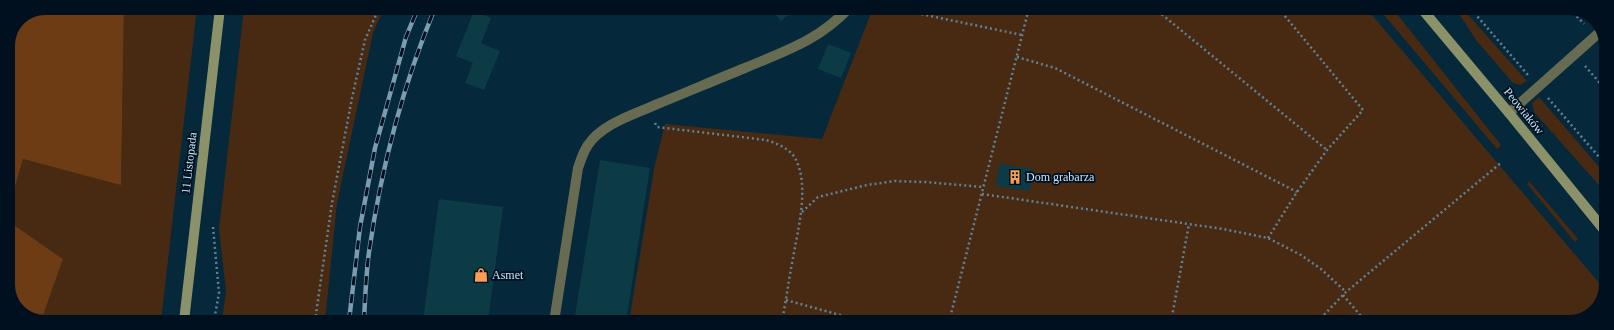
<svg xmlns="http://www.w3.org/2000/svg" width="1614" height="330" font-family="'Times New Roman',serif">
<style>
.green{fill:#482a13}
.forest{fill:#6d3c14}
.building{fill:#0c3b46}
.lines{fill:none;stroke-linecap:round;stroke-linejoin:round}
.path{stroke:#618295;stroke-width:2.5;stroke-dasharray:2 3;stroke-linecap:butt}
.street{stroke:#666b51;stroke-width:10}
.secondary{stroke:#8b926a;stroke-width:10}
.rail-casing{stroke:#7c9caf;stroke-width:4.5}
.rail{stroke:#00101e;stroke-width:3;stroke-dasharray:9;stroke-linecap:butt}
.labels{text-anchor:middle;stroke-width:3.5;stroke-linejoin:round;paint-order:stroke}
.street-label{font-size:12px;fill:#c7e6fa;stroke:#00101e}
.poi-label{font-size:12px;fill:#c7e6fa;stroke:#00101e;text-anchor:start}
</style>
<rect width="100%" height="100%" fill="#05283a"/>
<path class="green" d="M124,8H197L161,321H41L63,259L8,221V211L23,159L121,184Z
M244,8H384L373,33L337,203L325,321H222L226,291L219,229Z
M873,8L1367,9L1605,290V292L1593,313L1569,322H629L654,169L665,124L822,139Z
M1379,9H1392L1401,19L1501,145L1497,149Z
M1456,9H1463L1527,81L1520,85L1513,83L1476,40Z
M1539,97L1606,175L1605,192L1534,112L1532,103Z
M1529,181L1578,239L1575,242L1527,184Z"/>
<path class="forest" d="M45,8H124L121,185L23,159L8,211V45L19,19Z
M8,221L63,259L41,321H38L17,310L8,290Z"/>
<path class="building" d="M770,8H796L781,21Z
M474,11L491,18L481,43L500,51L484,90L465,83L473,63L456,56Z
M828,44L851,53L841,78L818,69Z
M600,160L650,168L626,322H574Z
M999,164L1033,169L1030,191L996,186Z
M439,199L503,207L488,322L423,321Z"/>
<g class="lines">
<path class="path" d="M892,8L1022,35
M1154,8L1327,150
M1471,9L1528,75
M1570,9L1584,24
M1017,57L1055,68L1297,192
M1585,66L1606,90
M1548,98L1606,165
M655,123L657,127L766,140C776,143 789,148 795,158C810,185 798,229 793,258C789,279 786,300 782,322
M982,194L1223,229L1268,238L1301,255L1321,269L1346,292
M802,212L818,197L867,185L895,181L925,182L983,187
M213,227L219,293L214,321
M1268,238L1297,192L1327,150L1363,110L1279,9
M1343,295L1366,322
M786,300L865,322
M315,321L332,203L352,98L365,40L379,8
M949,322L1029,8
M1171,322L1189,224
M1317,322L1346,292L1502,162
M1520,322L1526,318"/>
<path class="street" d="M1509,113L1601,31
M554,322L578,168C581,160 583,152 588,145C602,124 633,115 655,105C685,93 715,80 745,68C785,51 818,41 849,8"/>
<path class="secondary" d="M1422,9L1509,113L1605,231
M184,321L220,8"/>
<defs>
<path id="rail" d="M349,321L360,227L375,148L406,37L418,8
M364,321C365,298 366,275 369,252C381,169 403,85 435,8"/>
</defs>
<use href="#rail" class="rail-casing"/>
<use href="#rail" class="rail"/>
</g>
<defs>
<symbol id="building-bare" viewBox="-9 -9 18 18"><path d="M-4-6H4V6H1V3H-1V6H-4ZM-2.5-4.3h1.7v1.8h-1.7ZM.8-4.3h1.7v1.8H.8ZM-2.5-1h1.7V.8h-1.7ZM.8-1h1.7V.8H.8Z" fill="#fc9d54" stroke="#00101e" stroke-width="2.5" paint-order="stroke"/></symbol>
<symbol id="shop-bare" viewBox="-9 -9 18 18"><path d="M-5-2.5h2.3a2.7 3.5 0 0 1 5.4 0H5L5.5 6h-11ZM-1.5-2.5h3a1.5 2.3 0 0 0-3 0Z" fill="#fc9d54" stroke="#00101e" stroke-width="2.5" paint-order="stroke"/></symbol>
</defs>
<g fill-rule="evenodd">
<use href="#building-bare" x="1005" y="167" width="20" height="20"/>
<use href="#shop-bare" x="471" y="265" width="20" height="20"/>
</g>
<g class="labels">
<g class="street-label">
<text transform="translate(1524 111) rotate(51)" y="4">Peowiaków</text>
<text transform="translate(189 163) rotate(-83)" y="4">11 Listopada</text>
</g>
<g class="poi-label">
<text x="1026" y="181">Dom grabarza</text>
<text x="492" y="279">Asmet</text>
</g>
</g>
<path d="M0 0H1614V330H0ZM45 15H1569A30 30 0 0 1 1599 45V285A30 30 0 0 1 1569 315H45A30 30 0 0 1 15 285V45A30 30 0 0 1 45 15Z" fill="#00101e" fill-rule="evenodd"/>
</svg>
